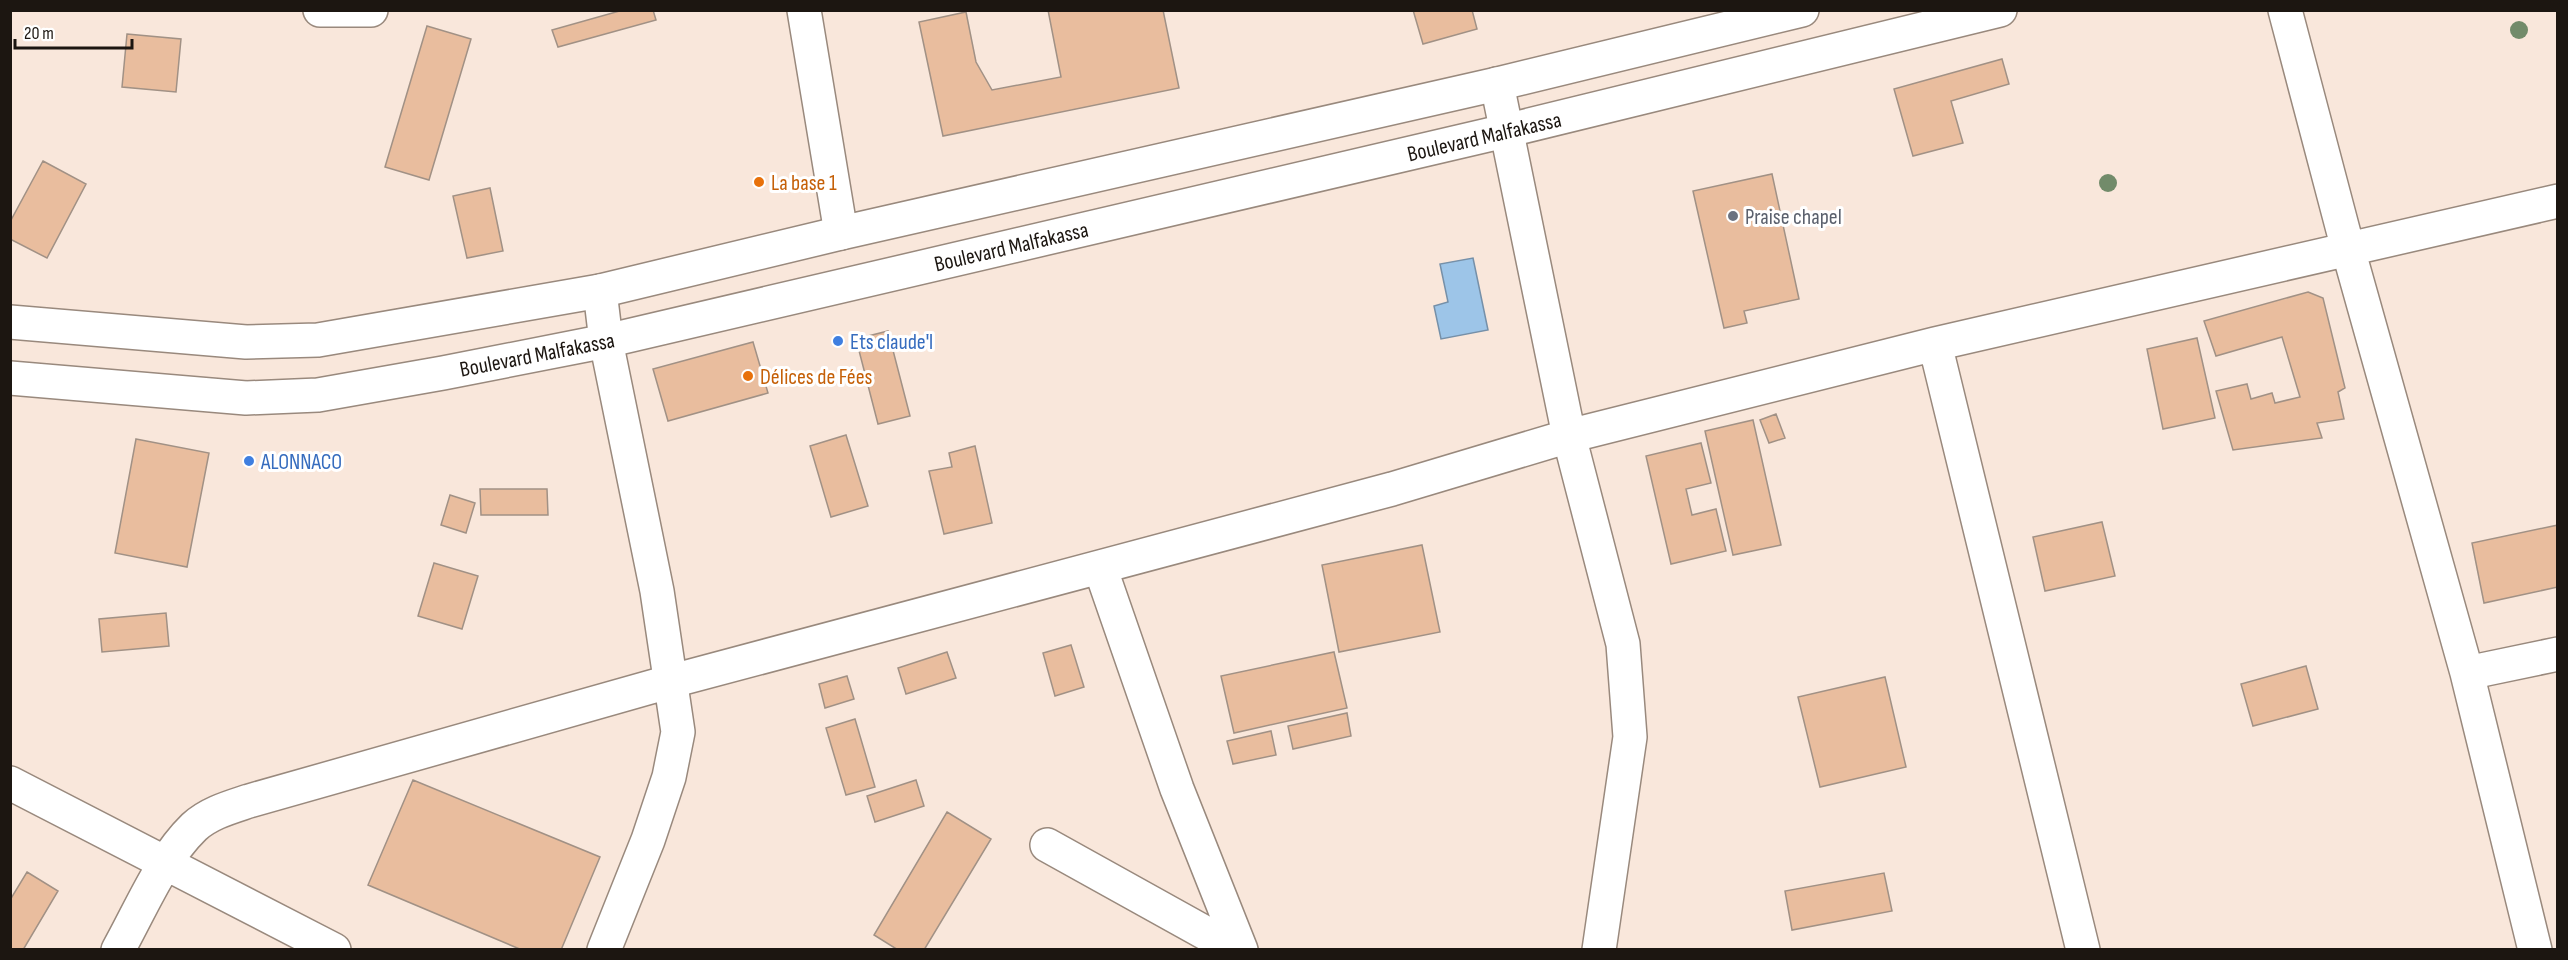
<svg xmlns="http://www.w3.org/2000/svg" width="2568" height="960" font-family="'Sofia Sans Condensed',sans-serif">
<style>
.water{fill:#9dc5e8;stroke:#7690a8;stroke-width:1.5}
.building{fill:#e9bd9e;stroke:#a19185;stroke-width:1.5}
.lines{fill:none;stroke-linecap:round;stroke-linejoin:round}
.street-casing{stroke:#99897d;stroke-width:36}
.secondary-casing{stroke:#99897d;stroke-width:36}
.street{stroke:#fff;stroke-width:33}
.secondary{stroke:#fff;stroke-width:33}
.tree{fill:#728b6a}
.food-dot{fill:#e8710a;stroke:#fff;stroke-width:2}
.worship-dot{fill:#6b7280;stroke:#fff;stroke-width:2}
.shop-dot{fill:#3f7fe0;stroke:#fff;stroke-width:2}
.labels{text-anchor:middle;stroke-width:6;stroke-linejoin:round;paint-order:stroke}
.street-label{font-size:22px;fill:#1c1611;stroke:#fff}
.food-label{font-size:22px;fill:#c56008;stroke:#fff;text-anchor:start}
.worship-label{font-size:22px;fill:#5b616d;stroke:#fff;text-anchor:start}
.shop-label{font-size:22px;fill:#366cbe;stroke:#fff;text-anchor:start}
</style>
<rect width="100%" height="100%" fill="#f9e7db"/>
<path class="water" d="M1473,258L1488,330L1441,339L1434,306L1448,302L1440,264Z"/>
<path class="building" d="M623,10H653L656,20L558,47L552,30Z
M1048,10H1163L1179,88L943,136L919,22L966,12L976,62L992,90L1061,77Z
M1413,10H1472L1477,29L1423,44Z
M427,26L471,39L429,180L385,167Z
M127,34L181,39L176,92L122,87Z
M2002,59L2009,84L1951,101L1963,143L1913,156L1894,89Z
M43,161L86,184L47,258L10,239V222Z
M1772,174L1799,299L1744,311L1747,323L1724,328L1693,191Z
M490,188L503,251L467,258L453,196Z
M2308,292L2323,298L2345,388L2338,392L2344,419L2317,423L2322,438L2233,450L2216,391L2247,384L2251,399L2272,393L2275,403L2300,397L2282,337L2216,356L2204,321Z
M888,331L910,416L878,424L856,339Z
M2197,338L2215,418L2163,429L2147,349Z
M753,342L768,393L668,421L653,369Z
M1776,414L1785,438L1769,443L1760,420Z
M1753,420L1781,545L1733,555L1705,431Z
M846,435L868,506L831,517L810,446Z
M136,439L209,453L187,567L115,553Z
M1701,443L1711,483L1686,489L1692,515L1716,509L1726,551L1671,564L1646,456Z
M975,446L992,523L944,534L929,471L952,467L949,453Z
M480,489H547L548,515H481Z
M450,495L475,503L466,533L441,525Z
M2102,522L2115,576L2045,591L2033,537Z
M2558,525V587L2484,603L2472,543Z
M1422,545L1440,632L1339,652L1322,565Z
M434,563L478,576L462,629L418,616Z
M166,613L169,646L102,652L99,619Z
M1071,645L1084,687L1055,696L1043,653Z
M947,652L956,678L906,694L898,668Z
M1334,652L1347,708L1234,733L1221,676Z
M2306,666L2318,709L2253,726L2241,684Z
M847,676L854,699L825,708L819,684Z
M1885,677L1906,767L1820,787L1798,697Z
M1347,713L1351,736L1293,749L1288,726Z
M855,719L875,787L846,795L826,728Z
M1271,731L1276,755L1233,764L1227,741Z
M413,780L600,857L561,950H522L368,885Z
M916,780L924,806L875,822L867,796Z
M947,812L991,839L924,950H898L874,935Z
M27,872L58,891L23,950H10V900Z
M1884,873L1892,911L1792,930L1785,891Z"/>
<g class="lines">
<defs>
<path id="street" d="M320,10H371
M804,10L841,233
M2285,10L2348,249L2467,673L2535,950
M1497,84L1569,436L1623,644L1630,737L1599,950
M600,291L606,341L657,591L678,732L669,777L648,840L604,950
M1935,344L2083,950
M1100,567L1177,789L1241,950
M2467,673L2558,654
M10,783L334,950
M1047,845L1236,950
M118,950C141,909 161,859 194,827C209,813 231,807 249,801L672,681L1392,489L1569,436L1935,344L2558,201"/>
<path id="secondary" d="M10,322L246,342L318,340L600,291L841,233L1497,84L1802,10
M10,378L246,398L318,395L443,373L606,341L1505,131L2000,10"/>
</defs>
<use href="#street" class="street-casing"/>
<use href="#secondary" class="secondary-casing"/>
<use href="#street" class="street"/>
<use href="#secondary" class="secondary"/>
</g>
<g class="tree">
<circle cx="2519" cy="30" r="9"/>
<circle cx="2108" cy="183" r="9"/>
</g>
<g class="food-dot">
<circle cx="759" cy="182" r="6"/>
<circle cx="748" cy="376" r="6"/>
</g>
<circle class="worship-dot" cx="1733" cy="216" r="6"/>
<g class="shop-dot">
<circle cx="838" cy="341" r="6"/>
<circle cx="249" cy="461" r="6"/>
</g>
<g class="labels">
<g class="street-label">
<text transform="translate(1484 136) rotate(-13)" y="8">Boulevard Malfakassa</text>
<text transform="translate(1011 246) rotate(-13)" y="8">Boulevard Malfakassa</text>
<text transform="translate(537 354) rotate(-11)" y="8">Boulevard Malfakassa</text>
</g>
<g class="food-label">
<text x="771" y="190">La base 1</text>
<text x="760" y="384">Délices de Fées</text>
</g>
<g class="worship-label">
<text x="1745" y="224">Praise chapel</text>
</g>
<g class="shop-label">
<text x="850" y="349">Ets claude'l</text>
<text x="261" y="469">ALONNACO</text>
</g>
</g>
<rect width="2568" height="960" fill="none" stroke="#1c1611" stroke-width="24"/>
<path d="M15 39v9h117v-9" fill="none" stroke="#1c1611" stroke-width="3"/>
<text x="24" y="39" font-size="18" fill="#1c1611" stroke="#ffffff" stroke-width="4.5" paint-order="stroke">20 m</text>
</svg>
